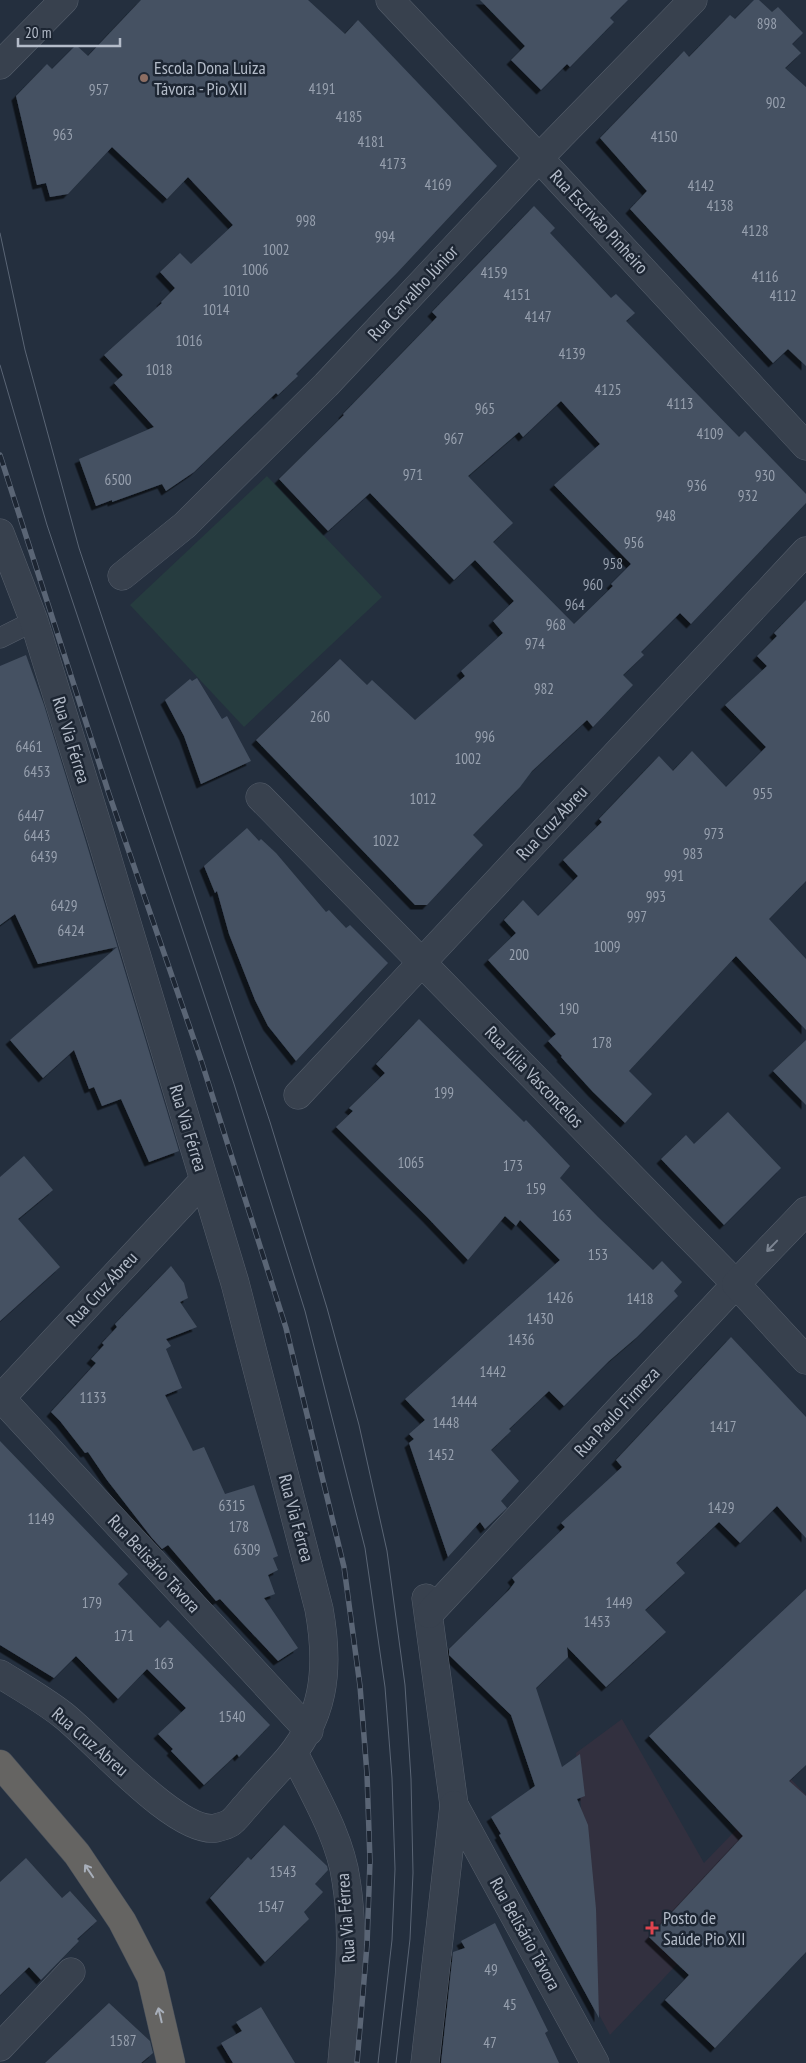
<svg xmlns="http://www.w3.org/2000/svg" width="806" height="2063" font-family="'PT Sans Narrow',sans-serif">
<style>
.medical{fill:#32303f}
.green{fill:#263c3f}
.building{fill:#455162;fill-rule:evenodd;filter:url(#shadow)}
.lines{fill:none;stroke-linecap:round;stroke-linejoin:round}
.service-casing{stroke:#565f6c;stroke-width:21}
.pedestrian-casing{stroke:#565f6c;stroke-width:29}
.minor-casing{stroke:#565f6c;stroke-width:29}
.tertiary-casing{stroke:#565f6c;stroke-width:29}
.trunk-casing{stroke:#434c59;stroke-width:29}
.service{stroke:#38414e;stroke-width:20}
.pedestrian{stroke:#38414e;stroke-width:28}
.minor{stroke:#38414e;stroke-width:28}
.tertiary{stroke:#38414e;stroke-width:28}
.trunk{stroke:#656462;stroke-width:28}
.tram{stroke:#5a6575;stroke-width:1}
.rail-casing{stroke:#5a6575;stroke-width:5.5}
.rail{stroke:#1d2633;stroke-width:4;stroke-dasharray:11;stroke-linecap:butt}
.oneway{stroke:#7c8592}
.oneway2{stroke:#a8afba}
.education-dot{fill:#8d6e63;stroke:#1d2633;stroke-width:2}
.health-dot{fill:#e0444e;stroke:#1d2633;stroke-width:2}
.labels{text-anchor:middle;stroke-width:5;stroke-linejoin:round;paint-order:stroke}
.number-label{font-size:15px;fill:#98a1af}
.poi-label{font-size:18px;fill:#b4bcc9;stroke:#1d2633;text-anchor:start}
.street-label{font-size:18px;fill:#b4bcc9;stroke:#1d2633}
</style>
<defs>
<filter id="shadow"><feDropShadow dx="-4.5" dy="4.5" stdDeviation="0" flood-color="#0009"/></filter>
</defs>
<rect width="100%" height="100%" fill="#242f3e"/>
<path class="medical" d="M622,1719L704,1863L788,1776L806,1795V1828L610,2035L588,1994L598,1991L576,1753Z"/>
<path class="green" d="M267,476L382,597L244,727L130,605Z"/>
<path class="building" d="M141,0H308L345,34L358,20L497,166L396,274L296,374L298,376L278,395L276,393L194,472L166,491L162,484L112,502V500L96,506L79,459L154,427L114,383L123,375L104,355L162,303L161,302L175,288L160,272L180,253L191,264L233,225L188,177L167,199L112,147L68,194L50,197L46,183L37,185L16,96L47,64L52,69L76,45L88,56Z
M480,0H628L610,18L614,22L570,67L567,64L541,90L511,60L525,46Z
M754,0H759L772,12L778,7L803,33L792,44L801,53L785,68L806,87V366L788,349L773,363L630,209L647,191L600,138L684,51L689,57L730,15L735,19Z
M534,206L555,228L550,233L611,298L616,294L635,313L626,321L739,437L745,431L806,494V503L691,624L680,613L641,652L644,655L623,675L633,685L593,727L587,720L532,771L520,787L473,835L483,845L427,905H415L256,740L340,659L367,685L372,680L415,720L465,676L461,671L503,633L493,621L514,601L475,560L454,580L370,493L328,531L279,479L344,415L343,414L437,317L432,312ZM561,401L600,444L554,485L631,564L611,584L613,586L574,624L493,542L513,523L468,476L519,432L523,437Z
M806,600V881L769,919L806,959V1030L736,956L629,1071L652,1094L625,1123L593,1092L561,1057L562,1056L548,1041L556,1034L488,960L516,933L504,920L523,900L538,916L578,876L563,860L602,822L599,819L659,756L673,771L692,751L726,787L766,747L725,705L767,666L757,656L777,636L774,633Z
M26,655L44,705L86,842L179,1151L149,1162L121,1099L102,1106L94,1087L89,1089L74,1050L43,1078L10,1040L117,947L38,964L15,914L0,925V666Z
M197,678L222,719L227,716L251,761L201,784L184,736L165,700L190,679L192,681Z
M247,828L259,841L261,839L276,853L326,912L329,910L346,928L350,925L388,963L296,1061L268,1026L255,1000L229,934L217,891L215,893L204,866Z
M419,1019L524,1122L526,1120L570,1166L560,1178L598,1217L653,1270L662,1261L682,1282L674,1291L678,1296L637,1337L609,1361L564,1406L549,1391L509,1429L511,1431L491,1450L519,1481L501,1501L507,1508L485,1529L480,1522L448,1557L409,1443L414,1439L409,1434L425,1420L405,1399L560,1260L520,1220L516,1226L505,1216L468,1260L427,1217L336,1127L353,1111L349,1108L385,1073L376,1064Z
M806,1040V1105L773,1071Z
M728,1112L781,1168L724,1225L661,1159L686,1135L694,1144Z
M24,1156L53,1190L18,1219L60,1267L0,1321V1177Z
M171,1266L184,1283L188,1298L180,1302L197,1327L166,1339L171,1346L166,1349L182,1388L165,1395L193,1451L204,1447L225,1494L254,1485L278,1556L273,1558L278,1570L268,1575L275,1594L264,1598L298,1648L278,1661L220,1599L216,1601L168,1545L162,1549L152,1538L107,1480L88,1452L85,1453L60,1421L51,1412L96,1363L91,1359L104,1345L102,1343L117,1327L115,1324Z
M731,1337L806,1417V1538L777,1506L740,1543L719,1522L676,1563L685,1573L645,1610L666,1632L606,1687L567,1647L568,1657L536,1688L562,1767L580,1754L585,1796L577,1799L588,1825L596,1909L599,2018L499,1835L501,1834L491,1817L535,1786L511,1715L449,1655V1649L509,1590L515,1582L512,1578L565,1527L561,1523L622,1467L616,1460Z
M0,1441L128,1574L118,1584L160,1628L168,1620L270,1725L239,1757L237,1754L204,1785L171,1751L173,1749L158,1734L186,1708L147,1669L118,1699L76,1656L54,1678L0,1645Z
M806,1589V1765L789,1781L806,1796V1952L715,2048L665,2000L689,1975L649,1937L743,1836L649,1736Z
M284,1825L327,1866L328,1870L315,1884L323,1892L304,1912L309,1919L265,1962L210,1898L248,1857L251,1860Z
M26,1858L62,1898L70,1891L97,1921L77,1939L79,1941L41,1980L29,1967L0,1995V1882Z
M495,1923L548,2031L545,2033L559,2063H441L453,1952L465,1948L461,1941Z
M109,2003L150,2041L153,2053L141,2063H45Z
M261,2007L295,2063H233L221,2043L242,2031L236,2022Z"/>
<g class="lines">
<defs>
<path id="service" d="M0,638L34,621"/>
<path id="pedestrian" d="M426,1598L454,1805"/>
<path id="minor" d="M390,0L539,158L806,446
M0,65L64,0
M0,533L34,621L101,837L235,1283L319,1609C330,1670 325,1720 281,1767C269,1780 257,1793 246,1806C241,1811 236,1819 230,1823C227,1825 220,1827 216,1828C177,1835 94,1739 63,1715C44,1700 21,1687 0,1674
M122,576L185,525L326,385L539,158L693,0
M260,797L736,1284L429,1614
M298,1095L806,551
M0,1397L309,1731
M0,1399L204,1180
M294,1753C313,1793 340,1836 346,1880C356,1941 347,2002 342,2063
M454,1805L595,2063
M0,2047L71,1972
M425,2063L454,1805"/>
<path id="tertiary" d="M806,1211L736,1284L806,1360"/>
<path id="trunk" d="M0,1764L77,1854L122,1921L151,1977L171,2063"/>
</defs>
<use href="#service" class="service-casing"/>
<use href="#pedestrian" class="pedestrian-casing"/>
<use href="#minor" class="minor-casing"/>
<use href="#tertiary" class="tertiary-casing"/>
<use href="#trunk" class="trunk-casing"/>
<use href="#service" class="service"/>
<use href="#pedestrian" class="pedestrian"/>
<use href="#minor" class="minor"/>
<use href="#tertiary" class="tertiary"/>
<use href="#trunk" class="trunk"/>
<path class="tram" d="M0,233L25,350L79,548L270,1122L327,1308L359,1425L387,1551L405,1685L411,1779L413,1873L410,1939L396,2063
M0,365L47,525L234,1084L305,1311L365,1548L385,1687L392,1778L395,1869L392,1940L378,2063"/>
<defs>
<path id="rail" d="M0,455L109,794L201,1060L286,1328L344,1567L360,1686L367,1774L370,1861L367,1945L357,2063"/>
</defs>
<use href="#rail" class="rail-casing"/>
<use href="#rail" class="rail"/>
</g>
<defs><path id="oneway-shaft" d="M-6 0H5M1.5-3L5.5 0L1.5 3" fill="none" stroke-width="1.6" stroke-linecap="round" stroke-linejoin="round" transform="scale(1.25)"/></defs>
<use class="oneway" href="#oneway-shaft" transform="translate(772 1246) rotate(134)"/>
<g class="oneway2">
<use href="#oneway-shaft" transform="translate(89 1871) rotate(-124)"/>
<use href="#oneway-shaft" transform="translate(160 2015) rotate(-103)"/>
</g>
<circle class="education-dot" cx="144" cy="78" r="5"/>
<path class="health-dot" d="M649.5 1920.5h5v5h5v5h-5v5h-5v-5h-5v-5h5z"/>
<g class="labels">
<g class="number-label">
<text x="767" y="29">898</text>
<text x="322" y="94">4191</text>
<text x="99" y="95">957</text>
<text x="776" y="108">902</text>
<text x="349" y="122">4185</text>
<text x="63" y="140">963</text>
<text x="664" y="142">4150</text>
<text x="371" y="147">4181</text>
<text x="393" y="169">4173</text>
<text x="438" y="190">4169</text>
<text x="701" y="191">4142</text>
<text x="720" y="211">4138</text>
<text x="306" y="226">998</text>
<text x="755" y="236">4128</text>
<text x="385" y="242">994</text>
<text x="276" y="255">1002</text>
<text x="255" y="275">1006</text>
<text x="494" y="278">4159</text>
<text x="765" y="282">4116</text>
<text x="236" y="296">1010</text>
<text x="517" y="300">4151</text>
<text x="783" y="301">4112</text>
<text x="216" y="315">1014</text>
<text x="538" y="322">4147</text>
<text x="189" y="346">1016</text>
<text x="572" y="359">4139</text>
<text x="159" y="375">1018</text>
<text x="608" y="395">4125</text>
<text x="680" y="409">4113</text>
<text x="485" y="414">965</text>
<text x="710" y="439">4109</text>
<text x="454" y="444">967</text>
<text x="413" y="480">971</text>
<text x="765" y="481">930</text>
<text x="118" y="485">6500</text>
<text x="697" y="491">936</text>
<text x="748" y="501">932</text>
<text x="666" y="521">948</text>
<text x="634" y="548">956</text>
<text x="613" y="569">958</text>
<text x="593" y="590">960</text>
<text x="575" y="610">964</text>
<text x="556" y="630">968</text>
<text x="535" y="649">974</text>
<text x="544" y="694">982</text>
<text x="320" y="722">260</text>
<text x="485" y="742">996</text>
<text x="29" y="752">6461</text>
<text x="468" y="764">1002</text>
<text x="37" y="777">6453</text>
<text x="763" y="799">955</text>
<text x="423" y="804">1012</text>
<text x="31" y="821">6447</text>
<text x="714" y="839">973</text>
<text x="37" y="841">6443</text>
<text x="386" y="846">1022</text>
<text x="693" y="859">983</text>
<text x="44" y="862">6439</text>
<text x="674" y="881">991</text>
<text x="656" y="902">993</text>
<text x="64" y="911">6429</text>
<text x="637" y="922">997</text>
<text x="71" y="936">6424</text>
<text x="607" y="952">1009</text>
<text x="519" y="960">200</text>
<text x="569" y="1014">190</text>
<text x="602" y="1048">178</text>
<text x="444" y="1098">199</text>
<text x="411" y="1168">1065</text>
<text x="513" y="1171">173</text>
<text x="536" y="1194">159</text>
<text x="562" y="1221">163</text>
<text x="598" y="1260">153</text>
<text x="560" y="1303">1426</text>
<text x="640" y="1304">1418</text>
<text x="540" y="1324">1430</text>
<text x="521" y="1345">1436</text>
<text x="493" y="1377">1442</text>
<text x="93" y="1403">1133</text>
<text x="464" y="1407">1444</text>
<text x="446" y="1428">1448</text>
<text x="723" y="1432">1417</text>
<text x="441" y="1460">1452</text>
<text x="232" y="1511">6315</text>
<text x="721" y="1513">1429</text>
<text x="41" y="1524">1149</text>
<text x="239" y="1532">178</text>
<text x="247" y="1555">6309</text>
<text x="92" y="1608">179</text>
<text x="619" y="1608">1449</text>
<text x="597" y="1627">1453</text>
<text x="124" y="1641">171</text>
<text x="164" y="1669">163</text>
<text x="232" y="1722">1540</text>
<text x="283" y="1877">1543</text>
<text x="271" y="1912">1547</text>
<text x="491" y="1975">49</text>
<text x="510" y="2010">45</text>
<text x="123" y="2046">1587</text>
<text x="490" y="2048">47</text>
</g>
<g class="poi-label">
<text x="154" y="74">Escola Dona Luiza<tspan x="154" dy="21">Távora - Pio XII</tspan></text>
<text x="663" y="1924">Posto de<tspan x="663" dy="21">Saúde Pio XII</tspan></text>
</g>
<g class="street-label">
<text transform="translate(599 222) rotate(47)" y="6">Rua Escrivão Pinheiro</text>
<text transform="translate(413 293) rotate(-47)" y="6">Rua Carvalho Júnior</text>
<text transform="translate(71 740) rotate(73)" y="6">Rua Via Férrea</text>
<text transform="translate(552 823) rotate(-47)" y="6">Rua Cruz Abreu</text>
<text transform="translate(534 1077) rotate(46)" y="6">Rua Júlia Vasconcelos</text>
<text transform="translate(188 1128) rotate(73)" y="6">Rua Via Férrea</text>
<text transform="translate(102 1289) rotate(-47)" y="6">Rua Cruz Abreu</text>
<text transform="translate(617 1412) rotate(-47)" y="6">Rua Paulo Firmeza</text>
<text transform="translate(296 1518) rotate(75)" y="6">Rua Via Férrea</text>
<text transform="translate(154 1564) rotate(47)" y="6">Rua Belisário Távora</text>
<text transform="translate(90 1742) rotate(41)" y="6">Rua Cruz Abreu</text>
<text transform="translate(346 1918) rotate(-94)" y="6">Rua Via Férrea</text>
<text transform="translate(525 1934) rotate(61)" y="6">Rua Belisário Távora</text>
</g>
</g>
<path d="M18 38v8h102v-8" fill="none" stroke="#b4bcc9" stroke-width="2.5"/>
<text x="25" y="38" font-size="15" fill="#b4bcc9" stroke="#1d2633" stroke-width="4" paint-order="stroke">20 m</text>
</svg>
